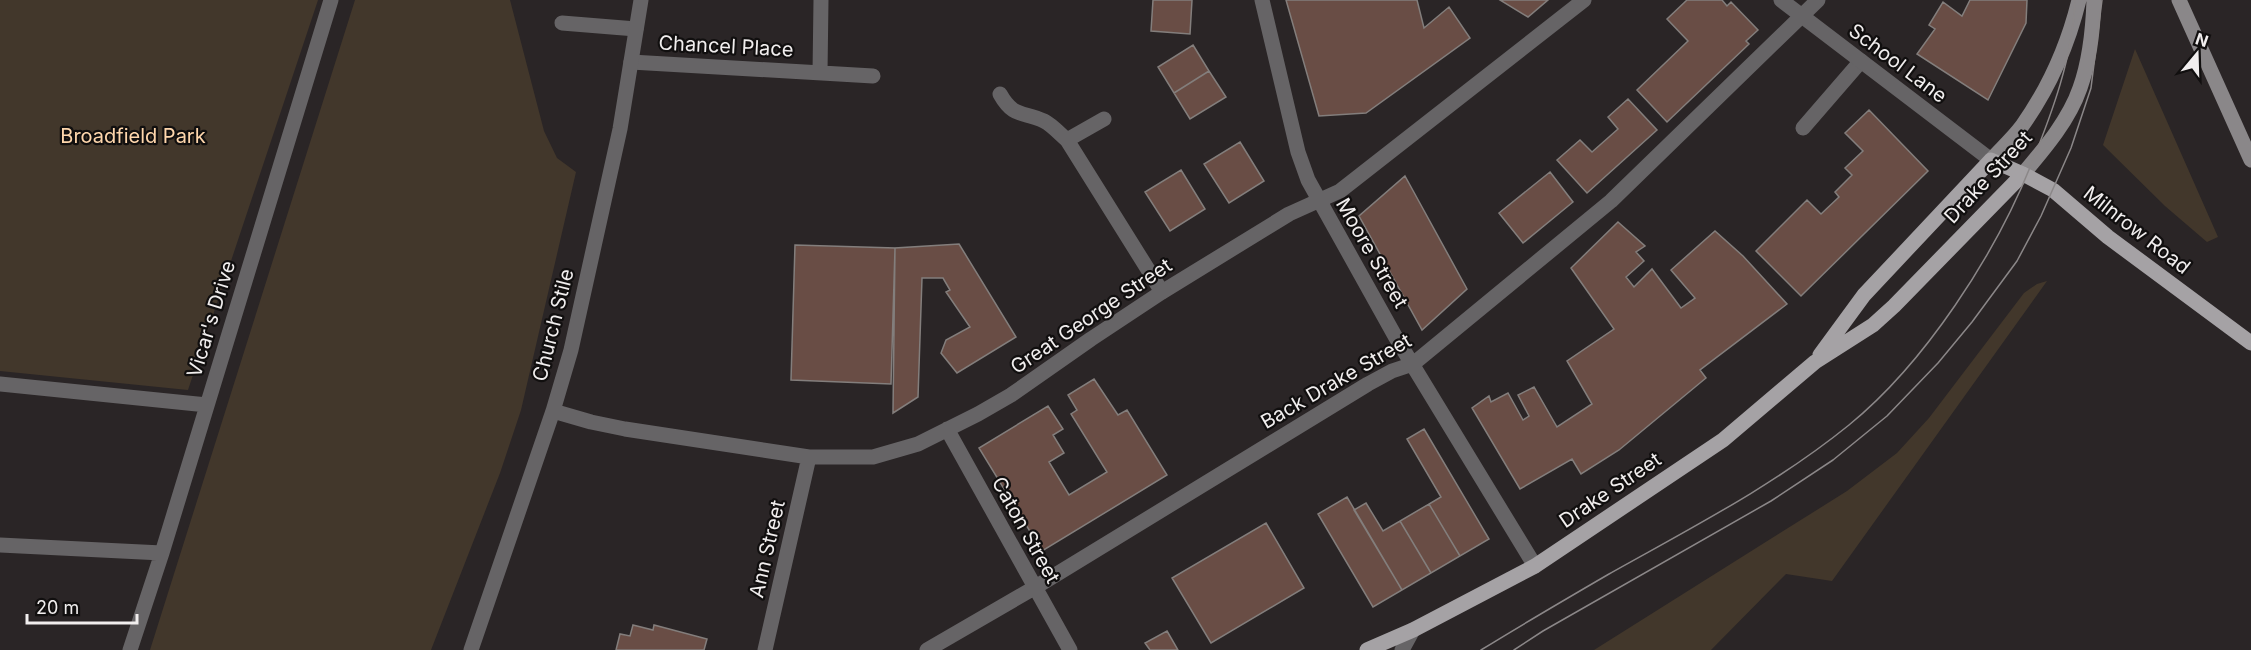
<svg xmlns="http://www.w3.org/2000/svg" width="2251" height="650" font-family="Inter,sans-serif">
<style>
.green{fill:#42372b}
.building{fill:#694d45;stroke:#837e7c;stroke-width:1.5}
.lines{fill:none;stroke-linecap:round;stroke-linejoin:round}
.service{stroke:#666466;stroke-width:15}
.minor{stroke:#666466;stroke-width:15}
.secondary{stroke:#8a8789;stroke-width:15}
.primary{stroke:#a5a2a5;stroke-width:15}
.tram{stroke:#8b8788;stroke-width:1.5}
.labels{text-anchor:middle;stroke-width:4.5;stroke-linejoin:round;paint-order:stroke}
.street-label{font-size:20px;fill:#f1eeee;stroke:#110f0f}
.park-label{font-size:20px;fill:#fed6ac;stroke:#110f0f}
</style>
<rect width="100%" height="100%" fill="#2a2526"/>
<path class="green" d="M0,0H318L188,390L0,371Z
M355,0H510L544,131L557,158L576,172L521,410L500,473L431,650H150Z
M2135,49L2218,237L2207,242L2165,206L2103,145Z
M2047,281L1832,581L1786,574L1711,650H1594L1847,491L1897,453L1929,418L2024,293L2037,284Z"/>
<path class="building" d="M1153,0H1192L1190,34L1151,31Z
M1286,0H1417L1424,28L1449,7L1470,38L1366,113L1319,116Z
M1500,0H1548L1528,17Z
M1687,0H1722L1727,6L1731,2L1758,30L1746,41L1749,44L1667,122L1637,90L1688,41L1667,19Z
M1970,0H2027L2026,23L1988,100L1917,54L1935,29L1929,25L1943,2L1962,16Z
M1193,45L1209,71L1174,93L1158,67Z
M1209,71L1226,97L1190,119L1174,93Z
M1628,99L1657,130L1587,193L1557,160L1580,140L1592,152L1618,129L1608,117Z
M1869,110L1928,171L1801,296L1756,251L1807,200L1821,214L1839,197L1835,192L1852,175L1845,168L1863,151L1845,133Z
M1240,142L1264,181L1229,203L1204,164Z
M1181,170L1205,209L1170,231L1145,192Z
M1550,172L1573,202L1523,243L1499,213Z
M1405,176L1467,289L1422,330L1359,216Z
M1618,222L1645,246L1636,252L1644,261L1626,277L1634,287L1652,269L1681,308L1695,298L1671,270L1715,231L1743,256L1787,304L1700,370L1706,378L1619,450L1581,474L1572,459L1520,489L1472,408L1489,396L1491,402L1508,393L1523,420L1529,416L1518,395L1534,387L1557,427L1592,404L1567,361L1614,329L1571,268Z
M959,244L1016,337L957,373L941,353L946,340L970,327L946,292L950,290L943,278H922L918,397L893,413L895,248Z
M795,245L895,248L891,384L791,380Z
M1094,379L1118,415L1127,410L1167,475L1042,551L979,448L1048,406L1063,429L1053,435L1064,453L1049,462L1069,495L1107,472L1071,414L1077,410L1068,395Z
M1424,429L1489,539L1460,556L1429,504L1441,497L1407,439Z
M1347,497L1402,590L1373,607L1318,514Z
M1366,503L1383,531L1400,521L1431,573L1402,590L1354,510Z
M1429,504L1460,556L1431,573L1400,521Z
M1266,523L1304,588L1211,643L1172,578Z
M633,625L653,630L654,625L707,639L704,650H616L620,634L630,636Z
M1167,631L1178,650H1150L1145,643Z"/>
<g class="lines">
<path class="service" d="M562,23L636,29
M631,62L873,76
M820,73L821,0
M1000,94C1014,119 1024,111 1044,121C1052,125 1060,134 1067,140L1162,292
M1803,128L1861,61
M1067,140L1104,119"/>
<path class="minor" d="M1262,0L1298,152L1308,180L1395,336L1535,566
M1781,0L1991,160
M0,384L207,405
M553,411L591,422L625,429L809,457H873L918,444L978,414L1011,395L1091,339L1162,292L1289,214L1340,191L1584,0
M947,429L1070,650
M0,545L162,553
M130,650L162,553L331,0
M471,650L553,411L571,350L620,129L641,0
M765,650L809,457
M927,650L1034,588L1368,384L1392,371L1413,364L1611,201L1818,0
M1402,650L1413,630"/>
<path class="secondary" d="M2179,0L2251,160
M1991,160C2001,149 2013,138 2022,126C2049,88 2068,45 2079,0
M2023,174C2045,148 2069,120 2080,88C2090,60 2093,30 2094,0"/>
<path class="primary" d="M1820,355L1864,295L1991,160L2023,174L2053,190L2108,237L2251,343
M1367,650L1413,630L1535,566L1723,440L1815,362L1873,325L1894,306L2023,174"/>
<path class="tram" d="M1481,650C1523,624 1566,599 1609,574C1691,528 1775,485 1849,425C1925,363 1995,255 2031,165C2052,113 2073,57 2075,0
M1514,650L1543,631L1771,501L1833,460L1887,416L1938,363L1972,322L2017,261L2041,216L2071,148L2091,88L2102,0"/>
</g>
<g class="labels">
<g class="street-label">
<text transform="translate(726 46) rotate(3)" y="7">Chancel Place</text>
<text transform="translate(1898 63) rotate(37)" y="7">School Lane</text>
<text transform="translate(1988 177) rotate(-47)" y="7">Drake Street</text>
<text transform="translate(2137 230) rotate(38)" y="7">Milnrow Road</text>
<text transform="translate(1372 253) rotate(60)" y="7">Moore Street</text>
<text transform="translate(1091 316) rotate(-34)" y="7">Great George Street</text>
<text transform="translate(211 319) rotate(-73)" y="7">Vicar's Drive</text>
<text transform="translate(553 325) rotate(-76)" y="7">Church Stile</text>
<text transform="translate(1336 381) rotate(-30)" y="7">Back Drake Street</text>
<text transform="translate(1610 490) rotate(-34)" y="7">Drake Street</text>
<text transform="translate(1026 530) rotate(61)" y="7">Caton Street</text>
<text transform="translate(767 549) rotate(-77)" y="7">Ann Street</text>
</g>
<g class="park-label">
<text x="133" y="143">Broadfield Park</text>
</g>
</g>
<g transform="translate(2197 54) rotate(19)" stroke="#110f0f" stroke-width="4.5" paint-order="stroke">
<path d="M0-4.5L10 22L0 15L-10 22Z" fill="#f1eeee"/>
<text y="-9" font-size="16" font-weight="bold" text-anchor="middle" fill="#f1eeee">N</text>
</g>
<path d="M27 614v9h110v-9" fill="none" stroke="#f1eeee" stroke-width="3"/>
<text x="36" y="614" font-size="18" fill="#f1eeee" stroke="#110f0f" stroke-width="4.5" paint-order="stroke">20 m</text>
</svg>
